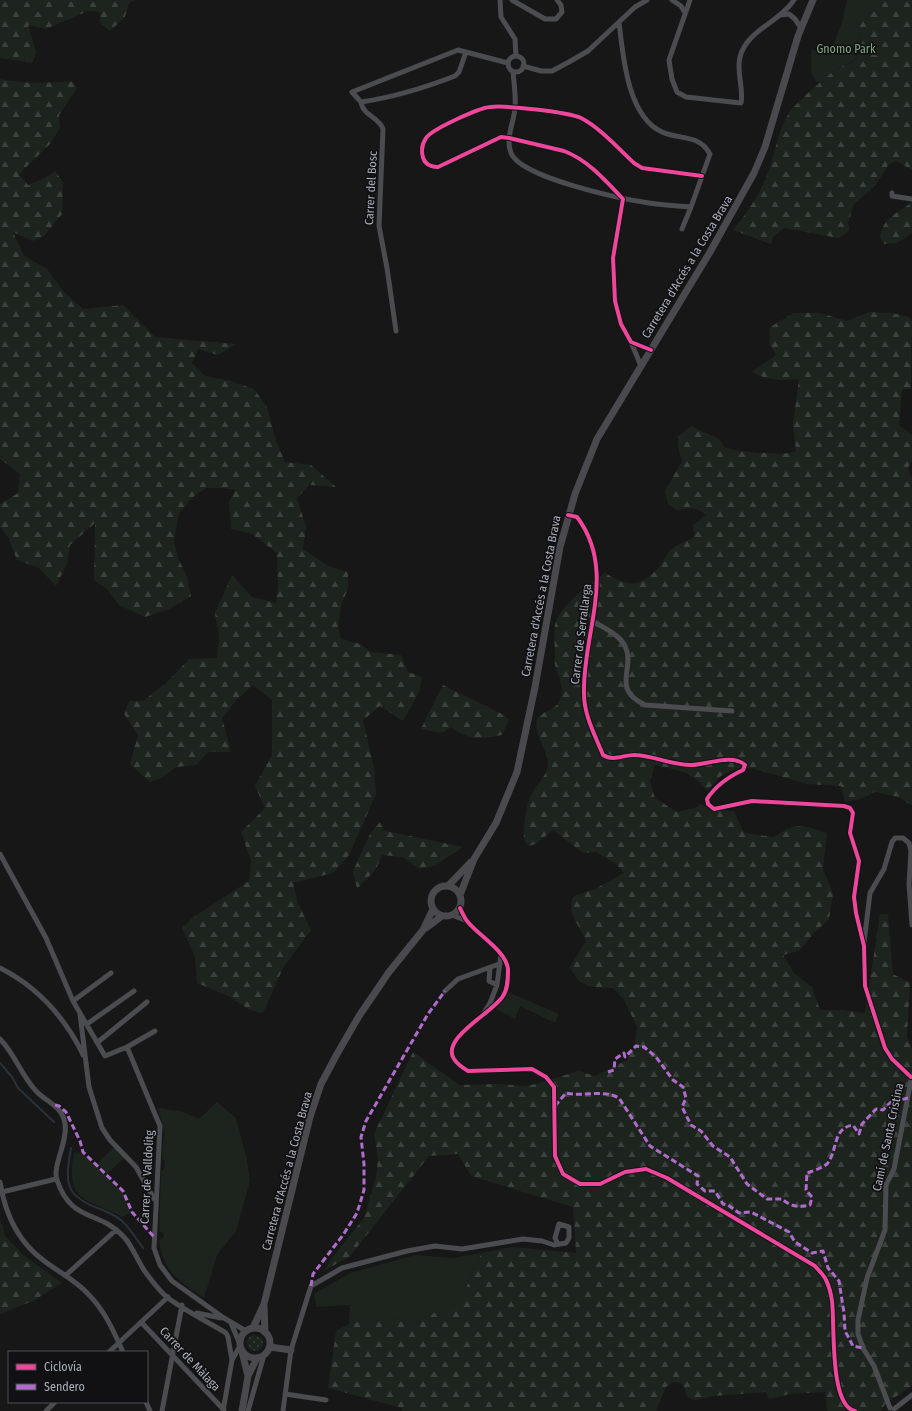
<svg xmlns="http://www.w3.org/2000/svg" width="912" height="1411" font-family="'Fira Sans Condensed',sans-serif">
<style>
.green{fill:#1d241e}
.forest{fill:url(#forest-firs)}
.garden{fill:url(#garden-dots)}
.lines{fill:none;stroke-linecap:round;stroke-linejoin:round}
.stream{stroke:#2a3239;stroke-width:2}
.minor{stroke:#4b4c50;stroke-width:5}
.secondary{stroke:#4a4a4e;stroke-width:7}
.quiet{stroke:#b06ccc;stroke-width:3;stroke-dasharray:6 3;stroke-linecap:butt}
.cycleway-casing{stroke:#111113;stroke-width:6}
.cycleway{stroke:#ed469a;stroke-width:4}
.labels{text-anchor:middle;stroke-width:3.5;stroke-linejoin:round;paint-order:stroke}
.park-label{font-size:12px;fill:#7fa381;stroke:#111113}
.street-label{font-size:12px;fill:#a8adb8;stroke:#111113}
</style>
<defs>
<pattern id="forest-firs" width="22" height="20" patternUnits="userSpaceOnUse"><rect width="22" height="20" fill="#1d241e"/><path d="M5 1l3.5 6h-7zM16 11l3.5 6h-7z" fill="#3b413d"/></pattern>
<pattern id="garden-dots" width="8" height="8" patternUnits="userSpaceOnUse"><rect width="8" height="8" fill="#1d241e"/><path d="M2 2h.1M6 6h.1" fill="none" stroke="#3b413d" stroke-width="1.8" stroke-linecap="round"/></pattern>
</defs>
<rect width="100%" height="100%" fill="#171717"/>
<path class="green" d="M847,0H877C846,25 870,38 856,58C852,64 846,64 840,67C833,71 826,77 821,83L816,82L811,73V49L830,54L842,22Z
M508,992L559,1014L555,1023L520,1006L515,1019L496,1009L506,997Z
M217,1102L236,1118L247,1160L250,1181L236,1231L217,1255L204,1298C179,1281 163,1272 159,1240L164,1237L163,1233L159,1231L161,1171L164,1169L165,1161L162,1159L164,1132L158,1108L180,1111L197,1118H200Z
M115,1146L125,1157L107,1174L97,1164Z
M74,1152L82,1153L114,1183L122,1192L131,1212L123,1217C86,1198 65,1203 74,1152Z
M481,1253L478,1264L474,1269L459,1305L450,1306L413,1322L376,1316L349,1324L350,1305L316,1307L314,1294L350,1273L415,1255L453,1258Z"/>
<path class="forest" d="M0,0H136L129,3L125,17L110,31L100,23V12L88,11L46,29L28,25L36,52L33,63L0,58Z
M877,0H912V170L896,161L889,164L875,186L854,204L848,223L849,230L844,235L838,238L784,228L773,237L771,244L733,230C748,212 761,192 769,170C776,150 779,124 793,108C801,99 829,73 839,68C846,64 853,65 857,57C869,35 846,25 877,0Z
M0,79C24,84 48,83 72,81L77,88L59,115L60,128L50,144L19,174L28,185L45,178L55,171L63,182L62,214L43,237L32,241L13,232L24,256L47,269L64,292L83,309L123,305L155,337L236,344L218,355L198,349L192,363L205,376L231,381L254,389L267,407L276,441L285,462L311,465L336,487L309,485L297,498L306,527L303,549L328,566L348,572V589L342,602L338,627L341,639L360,644L371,652L401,655L408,672L422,677L419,692L403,721L380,706L363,720L374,768L376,794L349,855L333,873L293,883L298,903L311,930L283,968L263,1013L250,1010L228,996L197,983L195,956L182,928L192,918L249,881L251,861L241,832L265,808L255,786L272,755V700L253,685L237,699L222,718L231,752H208L196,765L176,767L161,778L150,782L130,764L138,735L124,714L129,701H143L166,683L189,659L217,658L219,637L215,613L232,575L252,597L276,603L278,586L277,553L252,534L231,529L229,502L235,490L223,488H206L193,497L179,513L174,541L178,558L187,577L191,596L169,609L145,617L119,605L107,589L94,580L95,523L70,545L67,564L56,586L39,568L17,560L8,537L0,527V504L18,493L20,474L0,459Z
M912,202V233L897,243L884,244L880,238C882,218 898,213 912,202Z
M869,312L892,313L909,317L912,321L911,388L902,390L899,425L912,435V460L908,468L912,480V806L899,797L875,792L861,799L845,802L841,786L807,784L751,768L735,769L721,776L707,791C691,770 680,771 655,765L650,781L655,798L677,812L695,808L701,804L709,809L734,811L744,833L774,837C796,822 803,825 827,833L823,869L833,894L829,919L814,933L799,951L783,955L794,973L812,987L820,1010H843L865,1013L880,914H888L893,974L910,983L907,1037L912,1048V1386L886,1403L881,1411H827L825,1392L790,1394L769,1399L766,1392L714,1396L695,1400L687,1397C685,1388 684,1383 674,1382L666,1387L656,1411H402V1408L328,1388L336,1331L349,1324L376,1316L413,1322L450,1306L459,1305L474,1269L478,1264L481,1253L512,1247L576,1253L573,1207L471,1176L458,1154L429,1156L350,1256L324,1271L331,1259L364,1218L376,1177L378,1158L374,1134L413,1052L460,1085L497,1084L528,1086L579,1071L595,1076L627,1060L634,1047L637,1027L624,1000L613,988C592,987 580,989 570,967L586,941C579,923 566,915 574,896L595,889L624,873L616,864L596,852L583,853L553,830L537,843L530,846C522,842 524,835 524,828C526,813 526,803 534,790C538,783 545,777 547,769C552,752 533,739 537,719C543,710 556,710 560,700C565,687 558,677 555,665C554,660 555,654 555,649C552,618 557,615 578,594C587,586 595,580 605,573C627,586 640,589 659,567C663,563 665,556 669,552C675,545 686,542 694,537L693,525L706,515C697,507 690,507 678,510L668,504L665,491L682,461L678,447V437L691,426L719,439L724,447L738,451L779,454L796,452L793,424L799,379C782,380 768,381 752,372L776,355L769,343L770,327L794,313H820L847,321Z
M443,685L504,715L509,720L502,735C479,739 471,741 451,727L442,733L421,729Z
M380,822L385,831L463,847L434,866L419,869L403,857L382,855L376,869L357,889L353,871L370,834Z
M0,1218L5,1236L23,1255L62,1283L33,1301L0,1314Z"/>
<path class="garden" d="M247 1343a8 8 0 1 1 16 0a8 8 0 1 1-16 0Z"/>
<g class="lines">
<path class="stream" d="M0,1063L12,1077L18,1088L54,1122
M71,1148C65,1183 64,1196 100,1209C107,1212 116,1215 122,1221C130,1228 136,1239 143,1248"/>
<path class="minor" d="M500,0L501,17L515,39L516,56
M512,0L545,19H556L562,12L561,5L557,0
M672,0L681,6L685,13
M690,0L669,60L672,79L677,92L686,97L741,103C744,88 736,72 740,57C747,30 780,22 794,0
M781,15L789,14L795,19L801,28
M619,22C623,55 627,116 662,132C680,140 699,134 710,154L691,207L682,229
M466,52L459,72L455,76C424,88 395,97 361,102L352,92L458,50L508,63
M508 64a8 8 0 1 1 16 0a8 8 0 1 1-16 0Z
M523,66L541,71H552L569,62L588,51L635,7L647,0
M513,72C514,83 516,96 515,108C514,122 505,139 511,153C521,178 622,199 649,203C663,205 677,206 691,207
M361,102C363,116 379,117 383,129L379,226L387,268L396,331
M892,193V196L912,199
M631,342L641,366
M651,350L631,342L621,324L615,301L613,258L623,199C606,181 588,160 564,151L509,138L501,137L438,167C427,167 422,161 422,150C422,147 424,141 426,138C432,129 479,108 490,107C505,105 568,112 581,118C599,127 619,149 634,163L642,168L702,176
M568,515L577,517C618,571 582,634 584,694C584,715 595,735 603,755C614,762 625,754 636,755C654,756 672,765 691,765C707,765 732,753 745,765L743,770C728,777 716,785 707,799L708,804L714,809L752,801L844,806L850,808L853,813L850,833L859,861L854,897L856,913L864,946L865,986L885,1048L892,1059L911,1077
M593,621C603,628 619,634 625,646C636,669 610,688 645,705L732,711
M0,854L46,938L73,1001L105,1056L127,1047L160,1126L154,1248L160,1265L172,1281L224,1318L246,1331
M460,908C462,912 464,917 467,921C478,935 506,951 508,969C508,978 508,989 503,996C494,1012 440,1038 454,1059C457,1064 463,1068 468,1071L532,1069L546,1077L554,1087L555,1156L563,1174L580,1184H600L625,1172L646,1169L667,1178L815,1266C818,1270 824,1275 826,1280C829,1286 831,1294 832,1301C835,1323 829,1406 855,1411
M452,915L467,921
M864,943L870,893L884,869L892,842L895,838H903L909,843L911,851L909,884L912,925
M0,968C30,983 53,1005 71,1033C75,1040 80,1047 83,1055
M490,968L489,981L497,985
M445,991L458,979L499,964
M73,1001L111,973
M80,1014L89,1087L102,1128L110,1140L136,1167L154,1199
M483,1014L490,1003L497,985L501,955
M87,1024L134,991
M0,1039C15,1054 21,1075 36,1091C46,1102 63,1106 65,1124C68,1142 52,1166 57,1180C71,1223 100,1210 124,1237C133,1247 138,1262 146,1273C152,1281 160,1292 168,1298C184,1310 208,1322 226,1333L228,1337L232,1360
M98,1042L147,1002
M127,1047L155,1031
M0,1182C5,1213 17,1241 43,1260C58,1272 76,1280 89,1295C105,1311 114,1332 123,1352
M2,1192L56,1179
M66,1275L116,1230
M197,1313L221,1318
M141,1322L224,1410
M231,1323L239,1342
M109,1352L168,1297
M285,1394L326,1400
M146,1402L150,1411
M890,1408L874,1366L863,1348L858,1334V1320L867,1278L885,1230L886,1185L894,1169L912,1075
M894,1409L912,1395
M46,1411L55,1402
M162,1411L182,1305
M223,1411L232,1360L240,1346
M248,1411L264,1355
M283,1411L291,1350L311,1286L342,1268L407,1251L435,1246L462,1249L523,1239L542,1241L554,1245L566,1243L569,1238V1227L559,1224L555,1238L558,1244"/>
<path class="secondary" d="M431 901a15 15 0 1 1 30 0a15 15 0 1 1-30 0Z
M448,886L471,862
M460,895L474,859L496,823L517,772L535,687L560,547L575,494L597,439L710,252L754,173L765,147L798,36L813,0
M426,928L442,916
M264,1306L265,1332
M240 1343a15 15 0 1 1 30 0a15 15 0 1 1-30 0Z
M253,1328L264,1304L310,1117L321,1084L337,1054L359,1016L389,972L423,930L433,909
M270,1347L291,1350
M242,1352L248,1376
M242,1411L248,1376L257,1358"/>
<path class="quiet" d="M608,1072L614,1070L615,1059L624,1053L625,1057L636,1046L644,1047L656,1057L673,1080L683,1087L686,1098L682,1107L691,1125L701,1131L713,1146L730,1157L747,1184L767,1199H782C790,1206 799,1208 810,1205L812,1197L806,1190L807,1173C813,1171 822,1168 827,1164C838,1151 832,1128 853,1125L859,1134L862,1124L876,1109L883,1110L894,1099L900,1100L908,1098
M55,1105L59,1106L66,1112L80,1141L83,1152L123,1191L132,1212L154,1237
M555,1106L566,1093C584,1097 603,1089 619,1098L650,1146L698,1176L697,1184L705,1191H715L723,1204L728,1205L739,1213L751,1212L789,1232L795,1242L812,1253L823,1251L828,1268L839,1281L844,1313L845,1331L853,1346L863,1348
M311,1286L313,1274L343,1235L357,1213L364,1190V1164L361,1137L366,1121L428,1014L445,991"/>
<defs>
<path id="cycleway" d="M651,350L631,342L621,324L615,301L613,258L623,199C606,181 588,160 564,151L509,138L501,137L438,167C427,167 422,161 422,150C422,147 424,141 426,138C432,129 479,108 490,107C505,105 568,112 581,118C599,127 619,149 634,163L642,168L702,176
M568,515L577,517C618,571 582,634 584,694C584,715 595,735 603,755C614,762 625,754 636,755C654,756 672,765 691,765C707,765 732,753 745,765L743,770C728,777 716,785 707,799L708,804L714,809L752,801L844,806L850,808L853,813L850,833L859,861L854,897L856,913L864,946L865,986L885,1048L892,1059L911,1077
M460,908C462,912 464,917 467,921C478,935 506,951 508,969C508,978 508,989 503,996C494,1012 440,1038 454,1059C457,1064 463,1068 468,1071L532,1069L546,1077L554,1087L555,1156L563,1174L580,1184H600L625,1172L646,1169L667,1178L815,1266C818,1270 824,1275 826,1280C829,1286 831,1294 832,1301C835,1323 829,1406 855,1411"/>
</defs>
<use href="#cycleway" class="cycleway-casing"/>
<use href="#cycleway" class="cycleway"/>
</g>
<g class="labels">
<g class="park-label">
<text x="846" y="53">Gnomo Park</text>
</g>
<g class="street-label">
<text transform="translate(371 188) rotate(-87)" y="4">Carrer del Bosc</text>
<text transform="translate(687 267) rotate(-59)" y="4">Carretera d'Accés a la Costa Brava</text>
<text transform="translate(541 596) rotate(-79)" y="4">Carretera d'Accés a la Costa Brava</text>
<text transform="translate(581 634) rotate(-83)" y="4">Carrer de Serrallarga</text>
<text transform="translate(888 1137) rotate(-78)" y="4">Camí de Santa Cristina</text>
<text transform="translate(287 1171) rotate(-75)" y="4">Carretera d'Accés a la Costa Brava</text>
<text transform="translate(147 1177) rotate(-87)" y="4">Carrer de Valldolitg</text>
<text transform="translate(190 1359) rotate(47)" y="4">Carrer de Màlaga</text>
</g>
</g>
<rect x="8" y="1351" width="140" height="52" fill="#111113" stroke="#4d4f55"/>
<rect x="16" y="1364" width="20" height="6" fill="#ed469a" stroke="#4d4f55"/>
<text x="44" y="1371" font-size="12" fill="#a8adb8">Ciclovía</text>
<rect x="16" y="1384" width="20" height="6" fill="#b06ccc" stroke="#4d4f55"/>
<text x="44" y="1391" font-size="12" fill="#a8adb8">Sendero</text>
</svg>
